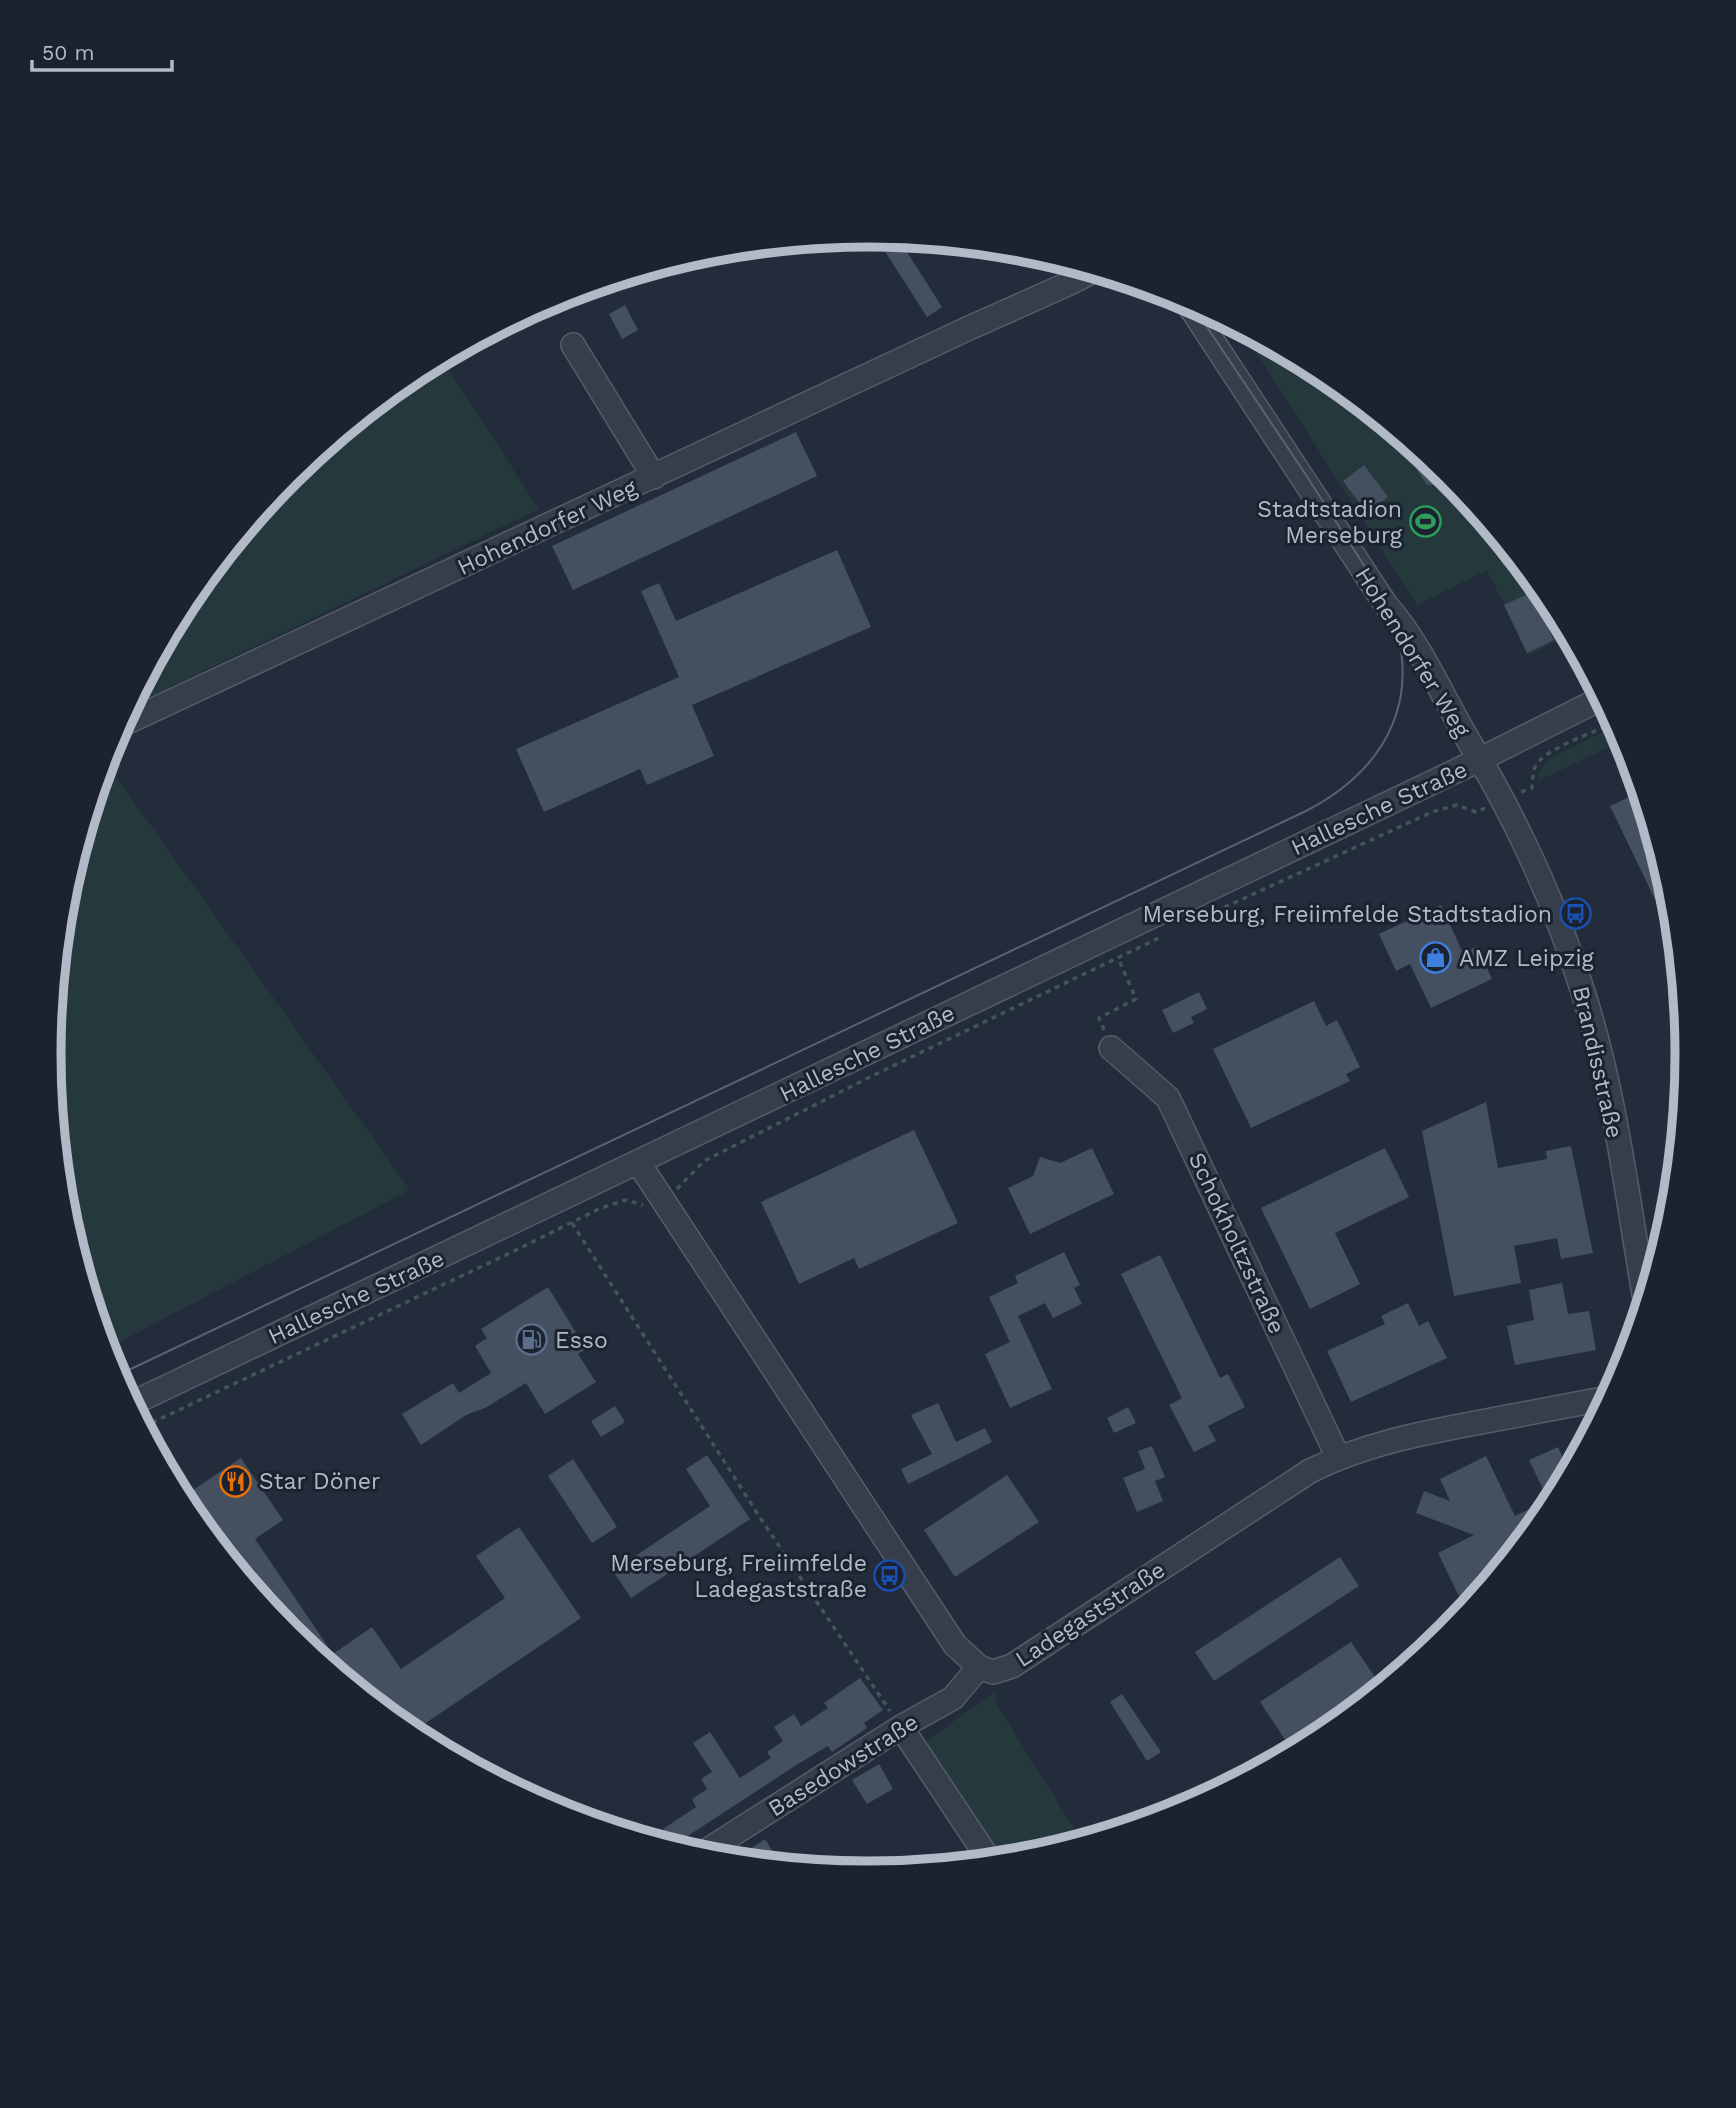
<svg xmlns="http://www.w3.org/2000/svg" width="1736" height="2108" font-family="'Work Sans',sans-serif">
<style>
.green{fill:#25383c}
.building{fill:#444f60}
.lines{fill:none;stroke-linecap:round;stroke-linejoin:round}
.minor-casing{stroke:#555c69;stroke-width:26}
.path{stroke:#435559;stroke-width:3.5;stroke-dasharray:5 5;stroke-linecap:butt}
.minor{stroke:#373e4b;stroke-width:23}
.tram{stroke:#596272;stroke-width:2}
.labels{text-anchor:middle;stroke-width:6;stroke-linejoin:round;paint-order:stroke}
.poi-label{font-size:23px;fill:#b2b9c7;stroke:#1c2330;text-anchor:end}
.street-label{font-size:23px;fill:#b2b9c7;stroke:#1c2330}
.rim{fill:none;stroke:#b2b9c7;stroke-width:9}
</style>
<rect width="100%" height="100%" fill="#232c3b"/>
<path class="green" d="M1242,330L1323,373L1447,475L1549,599L1568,635L1529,655L1487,570L1417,605Z
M441,358L539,509L129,707L187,599L289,475L413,373Z
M1617,726L1624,740L1538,781V773L1551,757Z
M105,761L410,1190L106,1349L65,1213L49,1054L65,894Z
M997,1691L995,1702L1082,1841L1027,1857L1002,1860L927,1748V1740Z"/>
<path class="building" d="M875,236L898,238L942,307L927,317Z
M625,305L638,330L622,339L609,314Z
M796,432L817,476L573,590L552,546Z
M1398,435L1447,475L1456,485H1427L1395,437Z
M1364,465L1388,497L1367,513L1343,481Z
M837,550L871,627L692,705L714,756L647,785L640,769L544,812L516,749L679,677L641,591L659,583L676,621Z
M1532,592L1534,597L1544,593L1562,623L1549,630L1554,640L1527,653L1504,605Z
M1640,792L1671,895L1676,938L1674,939L1610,806Z
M1441,905L1463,953L1477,946L1492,979L1431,1008L1410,964L1396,971L1379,934Z
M1199,992L1207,1009L1191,1017L1194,1023L1173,1033L1162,1010Z
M1314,1001L1326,1026L1337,1020L1360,1067L1346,1074L1350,1081L1251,1128L1213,1049Z
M1486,1102L1498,1168L1547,1159L1546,1151L1571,1146L1593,1253L1561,1259L1557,1238L1514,1246L1521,1283L1454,1296L1422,1131Z
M914,1130L958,1223L859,1269L854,1258L799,1284L761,1202Z
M1092,1148L1114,1194L1030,1234L1008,1188L1033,1176L1040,1157L1060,1163Z
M1385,1148L1409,1197L1335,1233L1360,1284L1310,1309L1261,1208Z
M1064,1252L1080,1285L1074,1288L1082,1304L1053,1318L1045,1303L1018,1316L1052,1389L1010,1408L985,1354L1010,1342L989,1297L1018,1283L1015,1276Z
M1160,1255L1220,1378L1228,1374L1245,1407L1208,1426L1216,1441L1194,1452L1169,1405L1182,1398L1121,1274Z
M1562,1283L1568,1314L1589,1311L1596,1350L1515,1365L1507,1326L1534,1320L1529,1290Z
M548,1287L586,1349L578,1354L596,1382L545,1414L526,1383L485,1408L466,1415L421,1445L402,1414L453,1383L459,1393L491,1373L475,1346L487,1338L481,1329Z
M1408,1303L1419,1326L1428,1321L1447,1358L1351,1402L1327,1351L1385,1324L1381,1316Z
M938,1403L956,1442L985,1428L992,1442L908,1484L901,1469L932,1454L911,1415Z
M615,1406L625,1422L601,1437L591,1421Z
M1128,1407L1136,1423L1114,1433L1107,1418Z
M1152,1446L1165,1477L1155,1481L1163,1501L1137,1512L1123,1478L1145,1469L1138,1451Z
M1558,1447L1569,1471L1549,1509L1466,1611L1438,1553L1474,1535L1416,1513L1424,1491L1450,1501L1440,1479L1486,1456L1515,1516L1548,1500L1529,1460Z
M707,1455L750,1519L631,1598L613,1571L710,1506L686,1469Z
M241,1458L283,1520L255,1539L333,1654L372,1627L401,1669L505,1598L476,1556L519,1527L581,1618L411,1733L289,1633L187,1509L181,1498Z
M573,1459L617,1527L592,1543L548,1476Z
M1007,1475L1039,1522L955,1577L924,1530Z
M1340,1557L1359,1586L1214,1681L1195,1652Z
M1351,1642L1377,1680L1286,1741L1260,1702Z
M860,1678L883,1710L864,1723L867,1728L832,1752L828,1746L798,1764L674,1845L663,1829L696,1807L692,1799L707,1789L701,1779L712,1772L693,1743L710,1732L740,1778L771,1758L767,1752L783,1741L774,1727L794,1714L801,1726L828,1708L824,1703Z
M1122,1694L1161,1752L1147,1761L1110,1702Z
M879,1764L893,1789L867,1804L852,1780Z
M765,1839L777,1858L769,1863L734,1860Z"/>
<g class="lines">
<defs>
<path id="minor" d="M1185,299L1386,605C1418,641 1439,689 1463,731C1473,749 1485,767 1495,786C1530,850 1560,919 1582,989C1615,1090 1627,1196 1645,1300
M573,345L654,477
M119,726L967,329L1070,283L1093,271
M1111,1048L1168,1098L1338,1457
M638,1162L955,1645L979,1667L993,1672L1012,1666L1310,1471C1364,1444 1422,1433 1481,1422C1523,1414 1566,1406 1608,1398
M131,1404L1479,760L1602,698
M901,1727L990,1861
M700,1855L901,1727L953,1698L979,1667"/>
</defs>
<use href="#minor" class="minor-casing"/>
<path class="path" d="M1521,792L1532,788C1533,778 1532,769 1539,761C1553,746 1595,732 1615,722
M1197,920L1432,812L1457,805L1476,812L1485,808
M1104,1030L1099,1018L1136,999L1118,958
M677,1189L704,1161L874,1075L1159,938
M572,1223L759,1516L890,1711
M143,1427L512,1252L601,1208L626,1200L643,1205"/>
<use href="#minor" class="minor"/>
<path class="tram" d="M116,1376L1308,810C1389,767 1425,694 1388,606C1380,588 1368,572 1358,556C1341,529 1323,502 1306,475C1268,418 1229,360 1191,303"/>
</g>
<defs>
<symbol id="stadium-ring" viewBox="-11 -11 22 22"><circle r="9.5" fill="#1c2330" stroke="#2e9e5b" stroke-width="1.5"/><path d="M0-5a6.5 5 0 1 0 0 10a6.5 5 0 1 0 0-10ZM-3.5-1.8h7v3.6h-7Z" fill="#2e9e5b"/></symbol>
<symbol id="bus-ring" viewBox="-11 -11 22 22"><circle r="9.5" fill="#1c2330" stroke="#1a4fb4" stroke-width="1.5"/><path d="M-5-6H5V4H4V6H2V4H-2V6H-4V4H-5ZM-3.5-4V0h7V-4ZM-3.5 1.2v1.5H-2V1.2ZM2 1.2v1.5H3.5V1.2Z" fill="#1a4fb4"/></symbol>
<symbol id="shop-ring" viewBox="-11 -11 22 22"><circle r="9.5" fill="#1c2330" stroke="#3f7fe0" stroke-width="1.5"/><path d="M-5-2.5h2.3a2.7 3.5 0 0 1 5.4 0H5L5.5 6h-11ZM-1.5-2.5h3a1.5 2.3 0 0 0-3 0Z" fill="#3f7fe0"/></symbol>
<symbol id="fuel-ring" viewBox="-11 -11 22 22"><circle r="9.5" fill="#1c2330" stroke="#5c6f8a" stroke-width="1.5"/><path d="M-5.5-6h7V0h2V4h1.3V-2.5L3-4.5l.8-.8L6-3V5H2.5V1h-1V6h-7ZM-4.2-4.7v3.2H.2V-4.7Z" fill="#5c6f8a"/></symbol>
<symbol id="restaurant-ring" viewBox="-11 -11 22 22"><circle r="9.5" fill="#1c2330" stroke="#e8710a" stroke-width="1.5"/><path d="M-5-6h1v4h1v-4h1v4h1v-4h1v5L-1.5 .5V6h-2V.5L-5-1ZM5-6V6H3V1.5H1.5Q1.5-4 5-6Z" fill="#e8710a"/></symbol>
</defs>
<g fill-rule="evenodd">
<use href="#stadium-ring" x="1408" y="504" width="35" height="35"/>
<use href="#bus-ring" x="1558" y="896" width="35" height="35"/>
<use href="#shop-ring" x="1418" y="940" width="35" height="35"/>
<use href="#fuel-ring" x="514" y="1322" width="35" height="35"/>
<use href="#restaurant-ring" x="218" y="1464" width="35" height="35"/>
<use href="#bus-ring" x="872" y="1558" width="35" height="35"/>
</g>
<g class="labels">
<g class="poi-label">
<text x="1402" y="517">Stadtstadion<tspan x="1402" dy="26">Merseburg</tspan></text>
<text x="1552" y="922">Merseburg, Freiimfelde Stadtstadion</text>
<text x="1459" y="966" text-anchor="start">AMZ Leipzig</text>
<text x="555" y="1348" text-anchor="start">Esso</text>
<text x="259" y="1489" text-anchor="start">Star Döner</text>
<text x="867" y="1571">Merseburg, Freiimfelde<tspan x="867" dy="26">Ladegaststraße</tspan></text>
</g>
<g class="street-label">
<text transform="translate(547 527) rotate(-25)" y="8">Hohendorfer Weg</text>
<text transform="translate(1413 652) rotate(58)" y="8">Hohendorfer Weg</text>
<text transform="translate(1379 808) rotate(-25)" y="8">Hallesche Straße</text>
<text transform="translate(867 1053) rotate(-26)" y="8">Hallesche Straße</text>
<text transform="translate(1598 1062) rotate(77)" y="8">Brandisstraße</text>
<text transform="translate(1237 1243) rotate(65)" y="8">Schokholtzstraße</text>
<text transform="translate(356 1297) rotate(-25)" y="8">Hallesche Straße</text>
<text transform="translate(1090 1614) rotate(-33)" y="8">Ladegaststraße</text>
<text transform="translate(843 1765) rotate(-32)" y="8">Basedowstraße</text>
</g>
</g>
<path d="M0 0H1736V2108H0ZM61 1054a807 807 0 1 1 1614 0a807 807 0 1 1-1614 0Z" fill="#1c2330" fill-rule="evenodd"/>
<path class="rim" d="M61 1054a807 807 0 1 1 1614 0a807 807 0 1 1-1614 0Z"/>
<path d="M32 60v10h140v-10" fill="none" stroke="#b2b9c7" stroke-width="3.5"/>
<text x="42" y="60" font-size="21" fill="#b2b9c7" stroke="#1c2330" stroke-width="5" paint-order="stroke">50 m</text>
</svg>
